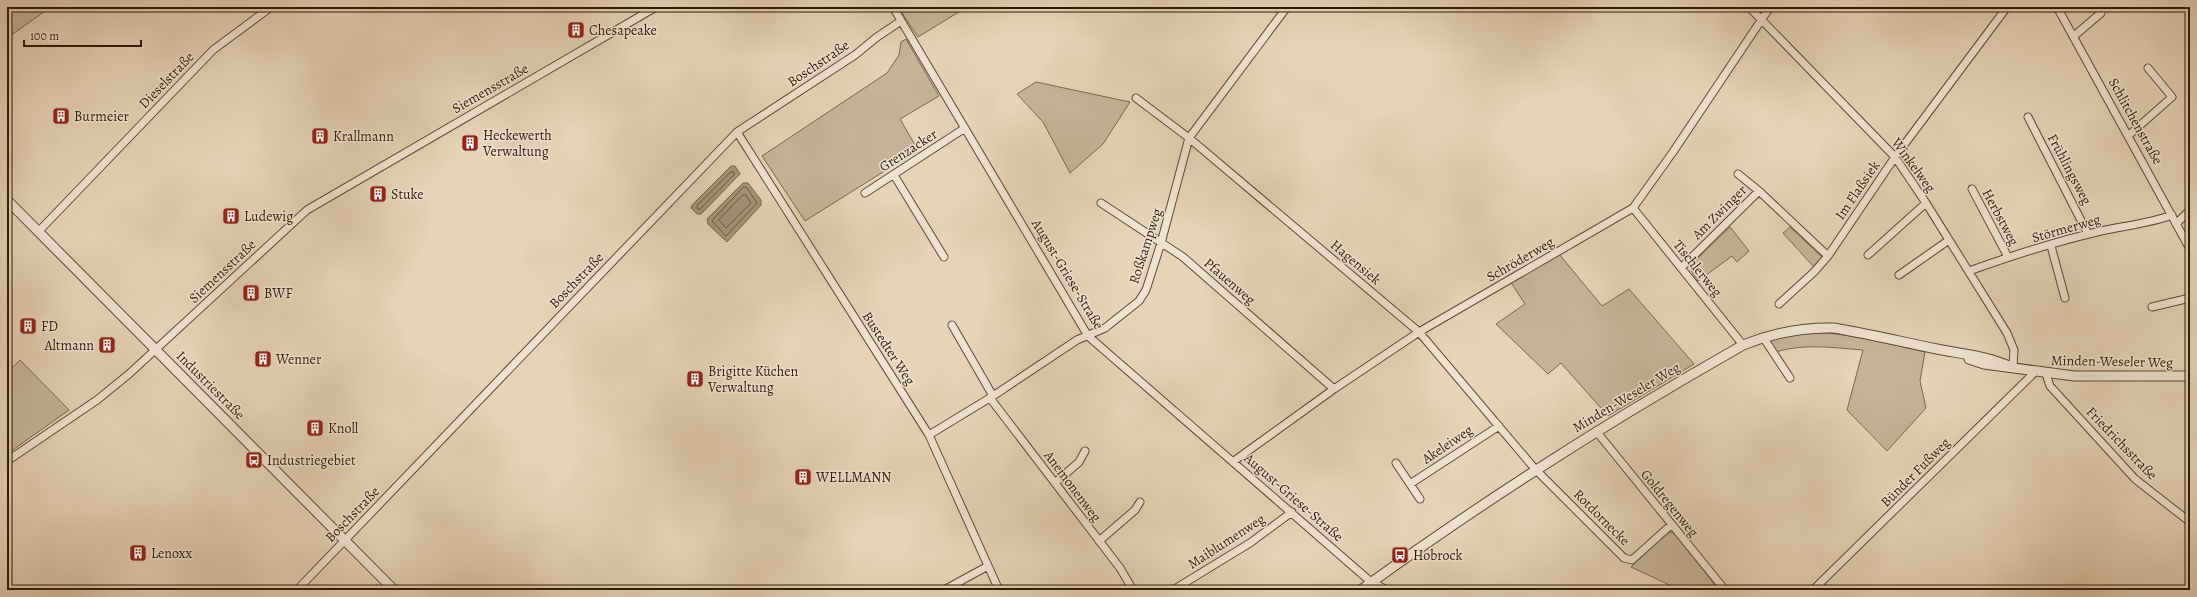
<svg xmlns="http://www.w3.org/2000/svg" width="2197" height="597" font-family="Alegreya,serif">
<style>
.green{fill:#c6b49a;stroke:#796750}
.water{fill:#a7947c;stroke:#76634d}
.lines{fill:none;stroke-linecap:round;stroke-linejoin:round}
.shore{stroke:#6a5742;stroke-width:1}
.minor-casing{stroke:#5a4833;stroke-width:9}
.tertiary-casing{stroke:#5a4833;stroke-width:11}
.minor{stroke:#efe2d1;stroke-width:7}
.tertiary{stroke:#efe2d1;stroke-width:9}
.labels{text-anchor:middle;stroke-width:3;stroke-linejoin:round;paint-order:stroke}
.poi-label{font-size:14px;fill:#2c1a07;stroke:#efe2d1;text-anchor:start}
.street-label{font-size:14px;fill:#2c1a07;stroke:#efe2d1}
</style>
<rect width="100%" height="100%" fill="#e6d3b8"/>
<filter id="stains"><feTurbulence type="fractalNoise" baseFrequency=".005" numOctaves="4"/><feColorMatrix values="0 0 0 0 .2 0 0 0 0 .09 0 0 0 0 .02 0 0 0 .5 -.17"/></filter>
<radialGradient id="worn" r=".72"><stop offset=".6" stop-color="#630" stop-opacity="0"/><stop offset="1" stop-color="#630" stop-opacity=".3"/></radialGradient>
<path class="green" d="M7,7H51L7,38Z
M898,7H967L918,37Z
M906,39L939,96L900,119L918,150L805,221L762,156L887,73L899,55L901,42Z
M1036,82L1130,102L1103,144L1070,173L1043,122L1017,94Z
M1730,227L1749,251L1737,262L1732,256L1698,281C1694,275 1689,271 1692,264Z
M1790,227L1823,258L1814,267L1783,233Z
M1559,254L1602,306L1629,289L1694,364L1608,416L1561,363L1548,374L1496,324L1525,304L1510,281Z
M1809,332C1849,333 1887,343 1925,352L1920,381L1926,408L1887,451L1847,410L1863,350C1835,348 1804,343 1776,352L1769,339Z
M20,360L69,410L7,454V362L13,367Z
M1671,532L1675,534L1719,590L1676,588L1631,567L1665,534Z"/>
<path class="water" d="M731,166H735L740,174L701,214H697L691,208L692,205Z
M743,183H748L761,200V205L727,242L708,224L707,219Z"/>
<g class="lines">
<path class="shore" d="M731,172H734V175L700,209H698L697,206Z
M744,187L747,188L757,203L726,236L712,221Z
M743,195H746L751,203L726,228L719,220Z"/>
<defs>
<path id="minor" d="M893,7L1088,336L1371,582L1387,590
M1749,7L1895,157L1926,203L2007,333L2014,350L2013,367
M2057,7L2190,249
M2074,36L2101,13
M1136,98L1189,138L1419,332L1535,469L1624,558L1632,560L1671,525
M2028,117L2088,234
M737,132L929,435L999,590
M2129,135L2172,97L2148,68
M1738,174L1759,191
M894,175L944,257
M1972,189L2008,257
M865,193L965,128
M1101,203L1183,257L1334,389
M1633,208L1743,345
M2176,224L2190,210
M38,232L213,50L271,7
M2051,246L2065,298
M1868,255L1926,203
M1681,268L1759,191L1828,256
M1969,271C2011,256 2054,242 2097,232C2122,226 2148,224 2172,215
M1899,275L1949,240
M1779,304L1814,272L1828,256L1895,157L2007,7
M2152,307L2190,298
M952,325L993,396
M1763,337L1790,378
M2046,374L2050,386L2135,479L2190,522
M990,398L1120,568L1133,590
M1596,431L1725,590
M929,435L993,396L1077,340L1105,328L1139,301L1146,290L1161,243L1189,138L1287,7
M7,461L97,400L129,374L307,210L656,7
M1234,461L1334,389L1419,332L1633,208L1673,152L1770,7
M1396,463L1420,499
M1055,483L1079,462L1085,451
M1410,484L1499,426
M1099,541L1135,510L1140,502
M297,590L737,132L855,55L877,37L901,21
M944,590L988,566
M1173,590L1250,543L1292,512
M1813,590L2035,372"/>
<path id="tertiary" d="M7,200L394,590
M1969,359L1984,364L2074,376H2190
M1361,590C1483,501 1611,420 1743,345C1773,333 1802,327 1834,328C1869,334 1903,342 1937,349C1962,354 1986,356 2009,366"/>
</defs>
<use href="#minor" class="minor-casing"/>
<use href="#tertiary" class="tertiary-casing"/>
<use href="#minor" class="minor"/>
<use href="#tertiary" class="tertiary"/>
</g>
<defs>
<symbol id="building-square" viewBox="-11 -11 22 22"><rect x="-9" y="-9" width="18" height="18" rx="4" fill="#8f2418" stroke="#efe2d1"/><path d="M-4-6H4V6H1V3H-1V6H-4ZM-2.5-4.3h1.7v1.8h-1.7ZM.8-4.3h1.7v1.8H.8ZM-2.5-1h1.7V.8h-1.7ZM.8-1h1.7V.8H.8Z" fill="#fff"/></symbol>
<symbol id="bus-square" viewBox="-11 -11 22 22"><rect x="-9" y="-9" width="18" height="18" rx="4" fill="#8f2418" stroke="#efe2d1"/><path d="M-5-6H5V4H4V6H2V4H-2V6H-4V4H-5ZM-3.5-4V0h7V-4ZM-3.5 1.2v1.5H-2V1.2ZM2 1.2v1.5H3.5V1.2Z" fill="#fff"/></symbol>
</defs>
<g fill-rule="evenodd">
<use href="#building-square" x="566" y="20" width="20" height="20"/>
<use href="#building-square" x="51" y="106" width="20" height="20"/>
<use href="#building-square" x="310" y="126" width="20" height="20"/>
<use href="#building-square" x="460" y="133" width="20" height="20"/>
<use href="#building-square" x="368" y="184" width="20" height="20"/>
<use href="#building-square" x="221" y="206" width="20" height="20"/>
<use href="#building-square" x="241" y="283" width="20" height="20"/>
<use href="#building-square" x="18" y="316" width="20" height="20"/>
<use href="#building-square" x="97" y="335" width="20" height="20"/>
<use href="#building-square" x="253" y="349" width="20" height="20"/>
<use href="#building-square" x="685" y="369" width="20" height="20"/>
<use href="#building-square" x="305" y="418" width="20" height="20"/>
<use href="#bus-square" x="244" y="450" width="20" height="20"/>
<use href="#building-square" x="793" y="467" width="20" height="20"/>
<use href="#building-square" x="128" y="543" width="20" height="20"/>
<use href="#bus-square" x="1390" y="545" width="20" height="20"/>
</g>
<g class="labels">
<g class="poi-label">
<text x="589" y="35">Chesapeake</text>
<text x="74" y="121">Burmeier</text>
<text x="483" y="140">Heckewerth<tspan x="483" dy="16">Verwaltung</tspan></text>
<text x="333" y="141">Krallmann</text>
<text x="391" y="199">Stuke</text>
<text x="244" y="221">Ludewig</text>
<text x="264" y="298">BWF</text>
<text x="41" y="331">FD</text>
<text x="94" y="350" text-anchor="end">Altmann</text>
<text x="276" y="364">Wenner</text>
<text x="708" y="376">Brigitte Küchen<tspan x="708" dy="16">Verwaltung</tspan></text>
<text x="328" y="433">Knoll</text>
<text x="267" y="465">Industriegebiet</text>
<text x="816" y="482">WELLMANN</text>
<text x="151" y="558">Lenoxx</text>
<text x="1413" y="560">Hobrock</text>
</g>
<g class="street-label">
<text transform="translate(818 63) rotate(-34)" y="5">Boschstraße</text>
<text transform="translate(166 80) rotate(-46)" y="5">Dieselstraße</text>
<text transform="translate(490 88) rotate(-30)" y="5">Siemensstraße</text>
<text transform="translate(2136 121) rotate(61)" y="5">Schlitchenstraße</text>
<text transform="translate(908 150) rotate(-33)" y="5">Grenzacker</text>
<text transform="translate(1914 165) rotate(54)" y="5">Winkelweg</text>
<text transform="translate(2070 169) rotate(62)" y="5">Frühlingsweg</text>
<text transform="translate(1857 190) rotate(-56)" y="5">Im Flaßsiek</text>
<text transform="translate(1719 212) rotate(-45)" y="5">Am Zwinger</text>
<text transform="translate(2001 217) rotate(62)" y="5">Herbstweg</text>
<text transform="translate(2066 228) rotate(-16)" y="5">Störmerweg</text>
<text transform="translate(1145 246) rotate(-72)" y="5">Roßkampweg</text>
<text transform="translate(1520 259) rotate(-30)" y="5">Schröderweg</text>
<text transform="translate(1356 262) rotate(40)" y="5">Hagensiek</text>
<text transform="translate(1698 268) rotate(51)" y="5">Tischlerweg</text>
<text transform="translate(222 271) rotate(-43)" y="5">Siemensstraße</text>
<text transform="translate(1068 274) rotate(59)" y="5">August-Griese-Straße</text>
<text transform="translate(576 280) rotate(-46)" y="5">Boschstraße</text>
<text transform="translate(1230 281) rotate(41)" y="5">Pfauenweg</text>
<text transform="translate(889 348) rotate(57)" y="5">Bustedter Weg</text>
<text transform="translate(2112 361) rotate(1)" y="5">Minden-Weseler Weg</text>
<text transform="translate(211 385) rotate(45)" y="5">Industriestraße</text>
<text transform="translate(1626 397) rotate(-31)" y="5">Minden-Weseler Weg</text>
<text transform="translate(2122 443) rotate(46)" y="5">Friedrichsstraße</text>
<text transform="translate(1447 444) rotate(-34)" y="5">Akeleiweg</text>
<text transform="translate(1915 472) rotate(-45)" y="5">Bünder Fußweg</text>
<text transform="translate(1073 486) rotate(53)" y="5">Anemonenweg</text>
<text transform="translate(1294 497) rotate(41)" y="5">August-Griese-Straße</text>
<text transform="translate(1670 503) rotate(51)" y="5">Goldregenweg</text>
<text transform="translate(352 514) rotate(-46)" y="5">Boschstraße</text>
<text transform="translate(1602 517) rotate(45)" y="5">Rotdornecke</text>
<text transform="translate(1226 541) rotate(-33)" y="5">Maiblumenweg</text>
</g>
</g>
<rect width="2197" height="597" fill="none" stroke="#e6d3b8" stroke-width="24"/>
<rect x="8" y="8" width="2181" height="581" fill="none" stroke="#2c1a07" stroke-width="2"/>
<rect x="12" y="12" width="2173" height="573" fill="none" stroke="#2c1a07"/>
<path d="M24 40v6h117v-6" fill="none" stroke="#2c1a07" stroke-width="2"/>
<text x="30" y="40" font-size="12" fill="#2c1a07" stroke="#efe2d1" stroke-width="3" paint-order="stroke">100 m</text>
<rect width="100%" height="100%" filter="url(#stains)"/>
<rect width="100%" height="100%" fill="url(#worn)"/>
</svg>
